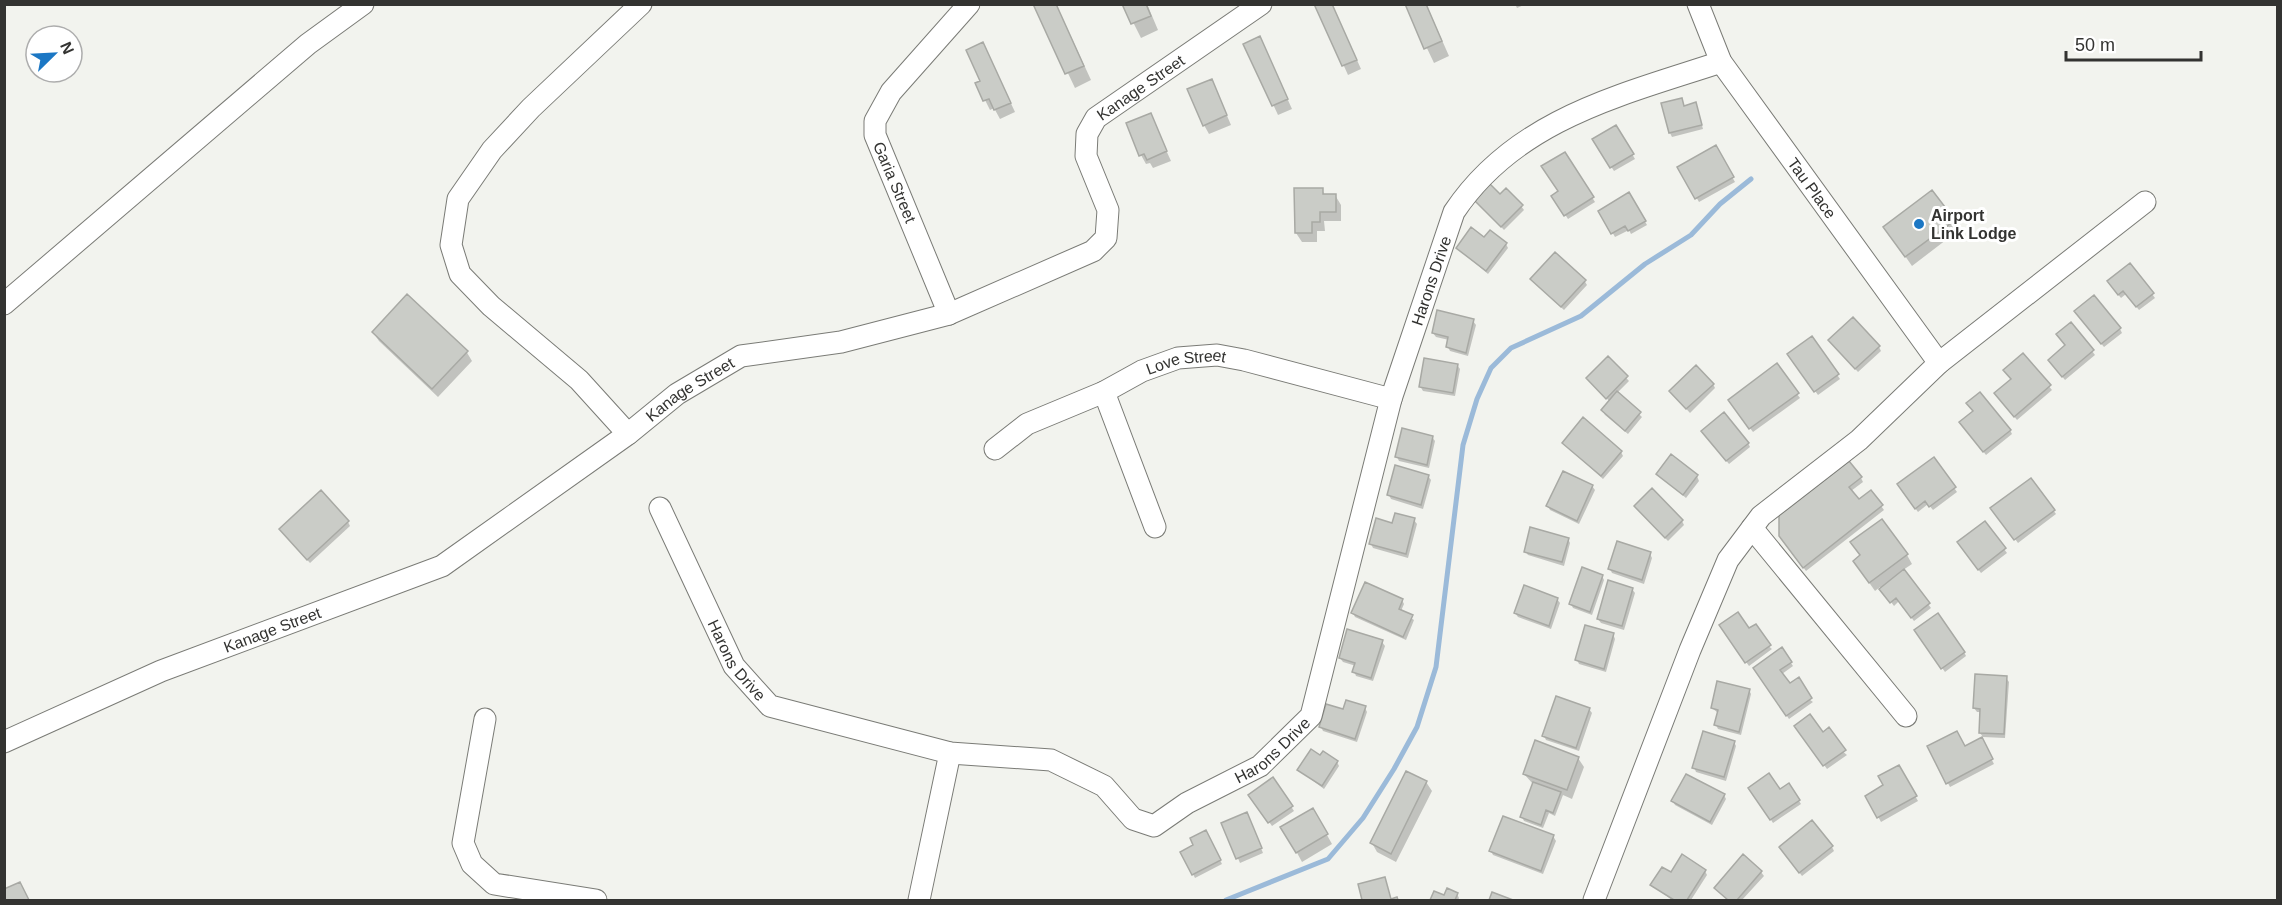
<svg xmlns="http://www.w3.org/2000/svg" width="2282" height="905" font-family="Helvetica,sans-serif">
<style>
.shadow{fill:#0003}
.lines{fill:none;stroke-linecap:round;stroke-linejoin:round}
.stream{stroke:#9bbad9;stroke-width:5}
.building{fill:#caccc7;stroke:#a8a9a4;stroke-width:1.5}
.minor-casing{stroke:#7a7b76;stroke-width:23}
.minor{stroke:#fff;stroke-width:21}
.poi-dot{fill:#1b77c4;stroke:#fff;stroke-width:2}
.labels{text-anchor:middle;stroke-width:6;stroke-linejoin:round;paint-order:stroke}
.street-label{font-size:16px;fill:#333331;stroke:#fff}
.poi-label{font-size:16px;font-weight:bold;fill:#333331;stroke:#fff;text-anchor:start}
</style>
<rect width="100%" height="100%" fill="#f2f3ee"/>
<path class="shadow" d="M1035,4H1056L1091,80L1075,88Z
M1124,4H1147L1158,30L1141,38Z
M1316,4H1332L1361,69L1348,75Z
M1406,4H1426L1449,56L1434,63Z
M1515,4H1526L1517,8Z
M983,44L1015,112L1000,119L994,108L990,110L977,84L982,82Z
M1245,44L1264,47L1292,109L1278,115Z
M1216,90L1231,125L1209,134L1204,125Z
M1681,100L1684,107L1696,104L1703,129L1672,137L1670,133Z
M1150,115L1171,161L1153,168L1150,163L1146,164L1141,155Z
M1616,127L1635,159L1614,171L1594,140Z
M1715,147L1735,182L1699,202L1679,167Z
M1565,154L1595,202L1568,219L1553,196L1559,192Z
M1322,190L1325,195H1335L1341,205V221H1324L1325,231H1317V242H1302L1296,233Z
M1629,194L1647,225L1631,234L1629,230L1615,237L1600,211Z
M1475,199L1521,206L1524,210L1504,230Z
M1954,221L1959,230L1912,266L1885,227Z
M1485,239L1506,244L1508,248L1488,274L1457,248Z
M1532,280H1584L1587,285L1564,310Z
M2111,286L2152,294L2155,298L2139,310L2126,294L2121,298Z
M2078,316L2120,329L2122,333L2104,347Z
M1473,321L1476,325L1468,356L1450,351L1448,347L1449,340L1436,337L1433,333Z
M373,332L466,351L472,361L438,397L379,341Z
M1812,338L1840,379L1818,395L1791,358Z
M1833,344L1879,347L1881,351L1858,372Z
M2092,351L2095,355L2065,380L2052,364Z
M2023,355L2052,390L2017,420L1996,394L2012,380Z
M1608,358L1629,381L1617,393L1642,417L1628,434L1605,415L1602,410L1610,402L1588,378Z
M1457,365L1460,369L1455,396L1423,391L1420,386Z
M1713,384L1715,388L1690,413L1670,391Z
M1797,394L1800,398L1753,432L1732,405Z
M1974,411L2010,430L2012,434L1986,455L1963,426Z
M1705,436L1748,443L1750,447L1729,464Z
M1432,437L1435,441L1429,468L1399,461L1397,457Z
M1563,443L1621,452L1623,456L1603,479Z
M1934,459L1957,492L1933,510L1928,504L1918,512L1901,489Z
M1658,474L1697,476L1699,481L1686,498Z
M1428,476L1431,480L1423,509L1391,499L1389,495Z
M1861,478L1863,482L1851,491L1859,501L1871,492L1884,510L1806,571L1780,536Z
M1592,486L1595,490L1579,524L1550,510L1548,506Z
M1638,510L1682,521L1684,525L1668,541Z
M2053,510L2056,514L2018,543L1995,512Z
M1414,520L1417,524L1408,558L1373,548L1371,544Z
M348,522L350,526L310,563L283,533Z
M1568,539L1570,543L1564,566L1528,555L1525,551Z
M1961,547L2004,549L2007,553L1981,573Z
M1650,554L1652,558L1644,584L1612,573L1610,569Z
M1907,555L1912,564L1903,570L1931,608L1914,621L1899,601L1894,606L1880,587L1875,591L1854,561L1861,556Z
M1602,576L1604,580L1592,615L1573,608L1571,604Z
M1632,589L1635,593L1624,630L1601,623L1598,619Z
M1557,599L1560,603L1551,629L1518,617L1515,613Z
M1402,600L1404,604L1401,611L1414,620L1406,640L1355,617L1353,613Z
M1723,630H1749L1772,649L1749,666Z
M1613,634L1615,639L1606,672L1579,664L1577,660Z
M1918,634L1964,652L1966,656L1945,672Z
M1382,642L1385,646L1373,681L1356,676L1354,671L1356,666L1343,662L1340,658Z
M1782,650L1793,666L1782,674L1789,685L1813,702L1789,719L1757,672Z
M2006,678L2009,682L2005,738L1983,737L1980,733L1981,712H1977L1974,708Z
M1749,690L1751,694L1741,735L1718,729L1716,725L1718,713L1712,708Z
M1365,708L1367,712L1357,742L1323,731L1321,727L1344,711Z
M1589,709L1592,713L1579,751L1546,740L1544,736Z
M1799,730L1822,734L1847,755L1827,769Z
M1981,739L1994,764L1950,787L1929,747L1964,748Z
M1734,742L1736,746L1726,781L1696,772L1694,767Z
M1321,758L1337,762L1339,766L1324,789L1299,770Z
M1578,758L1584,767L1572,799L1563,795L1555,816L1549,813L1543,828L1524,821L1522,817L1533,784L1524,774Z
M1898,767L1918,801L1881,822L1867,796L1885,786Z
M1273,779L1294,811L1272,826L1253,799Z
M1426,782L1432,791L1396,862L1377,852L1372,843Z
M1789,785L1801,804L1773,823L1750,788L1780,791Z
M1724,795L1726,799L1712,825L1675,805L1673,801Z
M1313,810L1332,844L1302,862L1283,827Z
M1249,818L1263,853L1240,863L1223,824Z
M1206,832L1222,864L1195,878L1182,852L1195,846Z
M1553,836L1556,841L1543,874L1493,855L1491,851Z
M1832,847L1834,851L1802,876L1783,851Z
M1705,871L1707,875L1691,900H1672L1652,885L1671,874Z
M1761,872L1764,876L1742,900H1728L1716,888Z
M1434,893L1444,897L1457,894L1459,898L1458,900H1431Z"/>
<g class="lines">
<path class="stream" d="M1226,900L1328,859L1363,818L1394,769L1417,727L1436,667L1463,445L1477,399L1491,368L1511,348L1581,316L1645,264L1691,235L1720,204L1751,179"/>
</g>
<path class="building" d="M1033,4H1056L1084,66L1065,74Z
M1122,4H1146L1151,16L1131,24Z
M1314,4H1332L1357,60L1342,66Z
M1405,4H1426L1442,41L1424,49Z
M1260,36L1288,99L1272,106L1243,44Z
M983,42L1011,103L994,110L989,99L983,101L975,83L980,81L966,50Z
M1212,79L1227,115L1203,126L1187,89Z
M1682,98L1684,106L1696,102L1702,125L1669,133L1661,103Z
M1151,113L1167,151L1147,160L1144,154L1139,156L1126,123Z
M1616,125L1634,154L1610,168L1592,139Z
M1716,145L1734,177L1695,199L1677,167Z
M1565,152L1594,197L1564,216L1551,196L1558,191L1541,166Z
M1489,183L1500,194L1506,188L1523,205L1501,227L1473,199Z
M1294,188H1323V194H1336V212H1320V222H1312V233H1295Z
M1932,190L1955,220L1905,257L1883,227Z
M1629,192L1646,221L1628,231L1625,226L1611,234L1598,211Z
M1471,227L1484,237L1490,230L1507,243L1486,271L1456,248Z
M1555,252L1586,280L1561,307L1530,279Z
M2130,263L2154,293L2136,307L2123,291L2118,295L2107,281Z
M407,294L468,351L432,389L372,332Z
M2094,295L2121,328L2101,344L2074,311Z
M1437,310L1474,319L1466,353L1446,347L1448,337L1432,333Z
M1853,317L1880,346L1855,369L1828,340Z
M2071,322L2094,350L2062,377L2048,360L2065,345L2056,334Z
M1812,336L1839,374L1814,392L1787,354Z
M2023,353L2051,385L2014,417L1994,393L2011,379L2003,370Z
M1608,356L1628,376L1606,399L1586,378Z
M1424,358L1458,364L1453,393L1419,387Z
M1777,363L1799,393L1749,429L1728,400Z
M1696,365L1714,384L1686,409L1669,391Z
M1617,391L1641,412L1625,431L1601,410Z
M1980,392L2011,430L1983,452L1959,422L1973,411L1966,403Z
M1724,412L1749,443L1726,461L1701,431Z
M1583,417L1622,451L1601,476L1562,443Z
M1402,428L1433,436L1427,465L1395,457Z
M1671,454L1698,475L1683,495L1656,474Z
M1934,457L1956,487L1929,507L1925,501L1915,509L1897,484Z
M1849,461L1862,477L1849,487L1859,499L1871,490L1883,505L1803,568L1779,536V515Z
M1395,465L1429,475L1421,505L1387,495Z
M1563,471L1593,485L1577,521L1546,506Z
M2031,478L2055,510L2014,540L1990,508Z
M1652,488L1683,520L1665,538L1634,506Z
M321,490L349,521L307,560L279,529Z
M1395,513L1415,518L1406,554L1369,544L1376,518L1392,523Z
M1882,519L1908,554L1869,583L1853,561L1860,555L1850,542Z
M1985,521L2006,548L1978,570L1957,542Z
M1530,527L1569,538L1562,562L1524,552Z
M1617,541L1651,552L1642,580L1608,569Z
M1582,567L1603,575L1590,612L1569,604Z
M1904,569L1930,603L1911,618L1896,598L1890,603L1879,589Z
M1608,580L1633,588L1622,626L1597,619Z
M1365,582L1403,599L1399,609L1413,615L1403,637L1351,613Z
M1524,585L1558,598L1549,626L1514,613Z
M1738,612L1749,628L1756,624L1771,645L1745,663L1719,625Z
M1938,613L1965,652L1941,669L1914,630Z
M1585,625L1614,633L1604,669L1575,660Z
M1347,629L1383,640L1371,678L1352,672L1355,663L1339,658Z
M1782,647L1792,662L1780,670L1790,683L1799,677L1812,698L1786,716L1753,668Z
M1975,674L2007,676L2004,734L1979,733L1980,709L1973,708Z
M1717,681L1750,689L1739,732L1714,725L1718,710L1711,708Z
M1556,696L1590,708L1576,748L1542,736Z
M1346,700L1366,706L1355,739L1319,727L1326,704L1343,709Z
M1810,714L1823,732L1829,727L1846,750L1823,766L1794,726Z
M1703,731L1735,741L1724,777L1692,768Z
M1957,731L1965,746L1982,737L1993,759L1946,784L1927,746Z
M1535,740L1579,757L1567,790L1523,774Z
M1311,749L1320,755L1323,751L1338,761L1322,786L1297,770Z
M1899,765L1917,796L1877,818L1865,796L1883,785L1878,776Z
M1406,771L1427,781L1391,854L1370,843Z
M1769,773L1780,789L1789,783L1800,800L1770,820L1748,788Z
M1686,774L1725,794L1710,822L1671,801Z
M1273,777L1293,806L1268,823L1248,795Z
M1533,782L1561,792L1553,813L1546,810L1541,825L1520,817Z
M1313,808L1328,834L1296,853L1280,827Z
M1247,812L1262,848L1236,859L1221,823Z
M1503,816L1554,835L1541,871L1489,851Z
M1812,820L1833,846L1799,873L1779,847Z
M1206,830L1221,860L1192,875L1180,852L1193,845L1190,838Z
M1682,854L1706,870L1687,900H1674L1650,885L1662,867L1671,872Z
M1743,854L1762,871L1737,900H1728L1714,888Z
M1385,877L1391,899L1397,897L1398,900H1362L1358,884Z
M20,882L29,900H4V889Z
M1447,888L1458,893L1455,900H1430L1434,891L1444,895Z
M1492,892L1513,900H1489Z"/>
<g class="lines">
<defs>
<g id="minor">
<path id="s1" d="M1698,4L1721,62L1939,363"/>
<path d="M4,304L308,44L363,4"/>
<path d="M949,314L875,135V121L891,92L969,4"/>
<path d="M1104,392L1155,527"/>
<path d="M628,434L579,380L491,306L460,274L451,245L458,199L492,150L531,108L641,4"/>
<path id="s2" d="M995,449L1027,424L1104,392L1142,371L1178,358L1217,355L1244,360L1391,399"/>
<path id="s3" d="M660,508L734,666L770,706L950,753L1051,760L1104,786L1133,819L1154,826L1187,803L1260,766L1311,716L1391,399L1454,212C1516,119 1621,95 1721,62"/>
<path d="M1752,528L1906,716"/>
<path d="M485,719L463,843L472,864L494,884L596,900"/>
<path id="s4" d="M4,742L161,671L442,566L628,434L677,394L741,356L841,342L949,314L1093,251L1106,238L1108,210L1086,156L1087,134L1096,118L1261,4"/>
<path d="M919,900L950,753"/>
<path d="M1594,900L1690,650L1728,560L1761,516L1859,440L1939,363L2145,202"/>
</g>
</defs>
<use href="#minor" class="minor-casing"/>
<use href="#minor" class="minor"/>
</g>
<circle class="poi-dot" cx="1919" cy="224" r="6"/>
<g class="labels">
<g class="street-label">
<text dy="6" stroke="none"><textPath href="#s4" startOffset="1407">Kanage Street</textPath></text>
<text transform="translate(895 182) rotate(67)" y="6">Garia Street</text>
<text dy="6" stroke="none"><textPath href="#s1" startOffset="218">Tau Place</textPath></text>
<text dy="6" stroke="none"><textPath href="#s3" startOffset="1286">Harons Drive</textPath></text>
<text dy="6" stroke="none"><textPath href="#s2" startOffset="213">Love Street</textPath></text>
<text dy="6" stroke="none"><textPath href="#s4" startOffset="777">Kanage Street</textPath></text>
<text dy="6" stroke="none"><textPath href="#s4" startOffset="291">Kanage Street</textPath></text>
<text dy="6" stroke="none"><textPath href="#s3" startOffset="171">Harons Drive</textPath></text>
<text dy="6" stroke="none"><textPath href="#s3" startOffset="782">Harons Drive</textPath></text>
</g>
<g class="poi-label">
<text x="1931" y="221">Airport<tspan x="1931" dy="18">Link Lodge</tspan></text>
</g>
</g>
<rect width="2282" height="905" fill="none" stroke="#333331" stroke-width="12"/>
<g transform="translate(54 54) rotate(66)"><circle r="28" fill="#ffffff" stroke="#adadad" stroke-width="1.5"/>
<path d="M0-4.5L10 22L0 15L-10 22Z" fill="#1b77c4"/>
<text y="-9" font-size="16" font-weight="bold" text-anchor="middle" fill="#333331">N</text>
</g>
<path d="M2066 51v9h135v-9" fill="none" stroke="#333331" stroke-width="3"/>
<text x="2075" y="51" font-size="18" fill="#333331" stroke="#ffffff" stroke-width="4.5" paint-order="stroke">50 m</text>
</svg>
